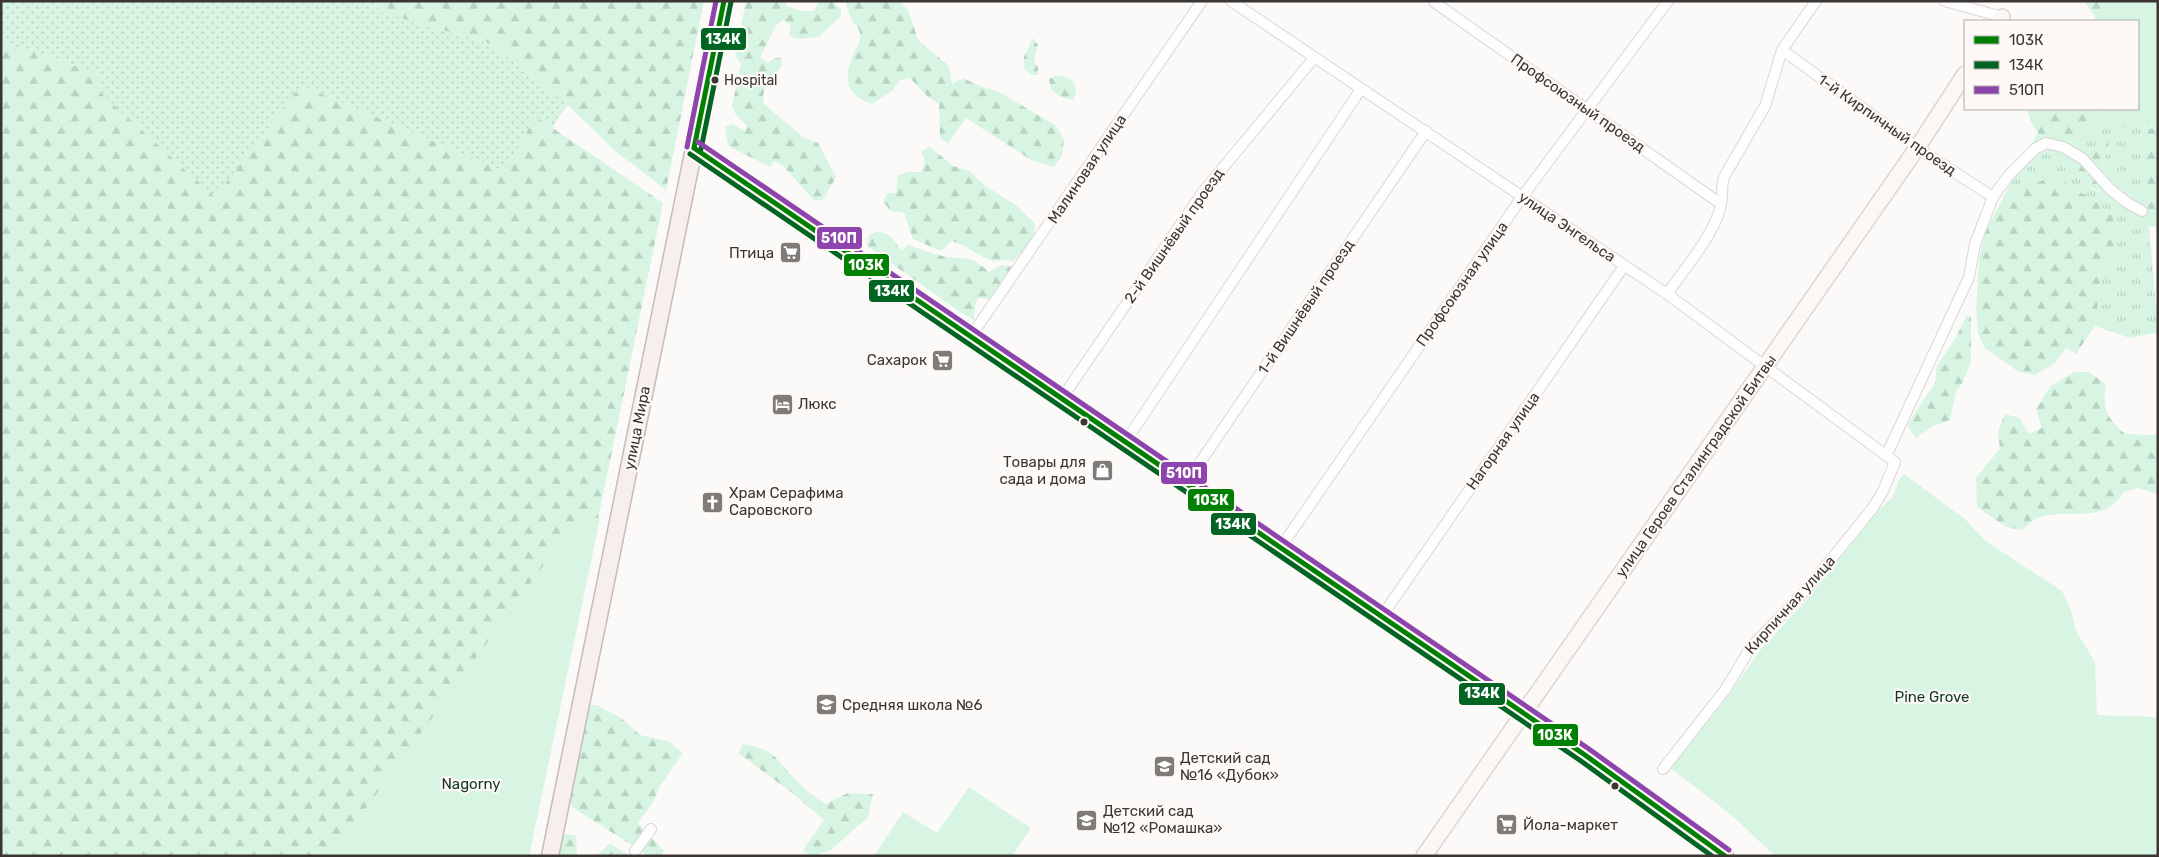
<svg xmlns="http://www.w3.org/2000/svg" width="2159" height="857" font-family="Rubik,sans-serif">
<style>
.grass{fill:url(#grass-tufts);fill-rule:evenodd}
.forest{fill:url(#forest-firs)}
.park{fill:#d7f5e2}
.garden{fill:url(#garden-dots)}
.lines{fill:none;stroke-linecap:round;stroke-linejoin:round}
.street-casing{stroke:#dad7d5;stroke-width:12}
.secondary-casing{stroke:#dad7d5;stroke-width:18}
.primary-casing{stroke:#c8bbb7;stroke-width:19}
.street{stroke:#fffefe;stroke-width:10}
.secondary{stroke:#faf7f5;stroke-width:15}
.primary{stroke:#f6efed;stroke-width:16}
.bus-1-casing{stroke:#fef9f6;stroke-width:9}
.bus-2-casing{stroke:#fef9f6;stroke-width:9}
.bus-3-casing{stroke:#fef9f6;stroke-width:9}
.bus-1{stroke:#008000;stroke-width:5}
.bus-2{stroke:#006423;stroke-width:5}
.bus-3{stroke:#8e44ad;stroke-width:5}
.bus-dot{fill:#3b3634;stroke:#fef9f6;stroke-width:2}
.labels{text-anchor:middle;stroke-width:4.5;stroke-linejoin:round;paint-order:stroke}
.bus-label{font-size:14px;fill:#3b3634;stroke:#fef9f6;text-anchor:start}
.street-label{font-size:15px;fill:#3b3634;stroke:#fef9f6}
.poi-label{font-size:15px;fill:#3b3634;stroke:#fef9f6;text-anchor:start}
.park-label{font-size:15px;fill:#113825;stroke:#fef9f6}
.line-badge{stroke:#fef9f6;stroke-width:2}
.badge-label{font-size:14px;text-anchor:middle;font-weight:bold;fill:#fff}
</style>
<defs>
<pattern id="grass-tufts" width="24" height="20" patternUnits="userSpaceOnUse" patternTransform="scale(1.25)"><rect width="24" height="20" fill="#d7f5e2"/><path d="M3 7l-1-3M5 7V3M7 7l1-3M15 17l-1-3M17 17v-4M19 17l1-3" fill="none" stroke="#b9d3c2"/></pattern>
<pattern id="forest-firs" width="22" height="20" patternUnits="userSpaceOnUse" patternTransform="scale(1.25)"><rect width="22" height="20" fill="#d7f5e2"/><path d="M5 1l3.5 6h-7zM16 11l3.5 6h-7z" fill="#b9d3c2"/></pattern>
<pattern id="garden-dots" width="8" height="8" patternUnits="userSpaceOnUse" patternTransform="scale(1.25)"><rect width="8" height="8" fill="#d7f5e2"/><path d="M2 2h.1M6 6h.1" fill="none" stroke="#b9d3c2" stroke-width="1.8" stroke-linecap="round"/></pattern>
</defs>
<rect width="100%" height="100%" fill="#fcfaf8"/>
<path class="grass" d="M2109,1H2158V127L2141,131L2158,332L2130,338L2095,326L2101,277L2113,259L2112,215L2087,195L2068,189L1985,232L2038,132L2049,141L2097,123L2103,109H2138V21H2095V17L2101,15ZM2109,147C2106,158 2096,170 2109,178V193C2100,194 2087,187 2080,181C2086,156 2082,153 2109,147Z"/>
<path class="forest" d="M373,1H704L666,190L614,150L568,105L491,44L380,12Z
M746,1H785L787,6L801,11H814L819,1H832L841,9V16L819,37L797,39L789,36L791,25L783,20L776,25L760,57L767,63L775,58H781L782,65C774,78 759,88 764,104L804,138L818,143L836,177L823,200H814L783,166L774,161L770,167L728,146L725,127L732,124L745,131L747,126L736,115L732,106L741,64L735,56Z
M845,1H900L908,10L918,40L949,66L952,84L963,78L980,86L999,92L1055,125L1064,139L1062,156L1054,167L1031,160L966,118L948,144L940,137L939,104L927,96L910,78L900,80L893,90L872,104C846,95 843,80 853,55C856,47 862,42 860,33C859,28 854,24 852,20C849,14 847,8 845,1Z
M2084,1H2109L2101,15L2095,17Z
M1033,38L1038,45L1034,61L1038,67V75H1031L1024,68V57Z
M1,39L98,74L301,85L505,172L535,116L663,203L529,856H1Z
M1058,75C1072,77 1081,86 1073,100L1063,98L1051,90L1049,79Z
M2027,109H2103L2097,123L2080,141C2049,141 2037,143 2027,109Z
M2114 120a8 8 0 1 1 16 0a8 8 0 1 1-16 0Z
M2158,127V227L2148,226L2141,131Z
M2101,141L2108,142C2111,153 2101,159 2102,169C2103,177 2112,177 2113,185L2106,194L2083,184L2077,174L2081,161Z
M929,146L953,166L969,171L987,187L1017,206L1035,223C1036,240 1024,250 1013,261C1005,259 996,262 989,260C976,254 966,245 952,241L941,251L913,239L904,213L891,211L883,202L887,193H896L898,175L908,172H921L925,161L921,152Z
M2051,178L2065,179L2068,189L2087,195L2112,215L2116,232L2113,259L2101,277L2095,326L2076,354L2066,348L2055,363L2035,375L2019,372L1985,348L1978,333L1976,309L1979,260L1985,232L2006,203L2026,186Z
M878,231L892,237L901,251L908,245C921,249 933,254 946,257C968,260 970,255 989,272L1001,265L1015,267L1000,289L990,299L978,298L975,306L974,320L960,312L867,246L869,235Z
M1967,315L1971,317V362L1963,382L1956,392L1950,420L1933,426L1916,438L1907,425L1935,383L1937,366L1956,337Z
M2074,372H2089L2106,384C2102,409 2106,417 2125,434L2158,435V494L2138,488L2124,492C2101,527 2072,506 2038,518C2032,520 2027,526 2022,530L2006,527L1977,507L1976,477L2000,449L1998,431L2005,414L2020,418L2029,434L2042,428L2036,409L2051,386Z
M586,705H597L621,718L640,735L668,741L683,753L660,786L653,802L638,823L664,851L661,856H649L572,807L566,786Z
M743,744C778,749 778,764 801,785C808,792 817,798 825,804L848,793L873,794L868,817L830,851L811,856L803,850L824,820L791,792L738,753Z
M564,834L576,835L577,856H556Z
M610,843L629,856H596Z"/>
<path class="park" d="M2109,1H2158V129L2153,128L2138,102V21H2095V17L2101,15Z
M1904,474L1966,520L1984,540L2062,591L2071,611L2076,631L2095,662L2097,715L2158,717V856H1775L1729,813L1670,768L1726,699L1761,649L1811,595L1876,512L1892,498L1899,480Z
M581,514L600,519L529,856H331Z
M969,787L1031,828L1012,856H874L903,812L937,833Z"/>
<path class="garden" d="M1,1H373L380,12L491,44L568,105L559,116L553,128L535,116L505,172L301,85L215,197L101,93L98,74L1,39Z"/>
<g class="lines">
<defs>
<path id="street" d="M1231,1L1667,294L1895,462L1883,491L1872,509L1807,589L1751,647L1725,690L1663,769
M1945,1L2002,17
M1434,2L1721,204
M1782,50L1928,155L1993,197
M1667,294C1683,271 1717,231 1721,204C1723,195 1721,187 1724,177L1765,106L1782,50L1816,1
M971,336L1202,1
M1062,398L1202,193L1314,58
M1126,441L1361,89
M1887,454L1969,277L1975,244L1993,197L2008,176L2035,149L2046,143L2063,147L2083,159L2110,189L2126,202L2142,211
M1186,483L1426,131
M1281,547L1522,197L1668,1
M1382,616L1624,266
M635,851L651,829"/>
<path id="secondary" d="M2000,21L2002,17
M1424,856L1917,148L1965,74"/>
<path id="primary" d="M694,148L1585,755L1725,856
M550,856L724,1"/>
</defs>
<use href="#street" class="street-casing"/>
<use href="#secondary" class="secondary-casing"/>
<use href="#primary" class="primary-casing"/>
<use href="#street" class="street"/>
<use href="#secondary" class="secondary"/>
<use href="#primary" class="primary"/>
<defs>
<path id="bus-1" d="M694,148L1585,755L1725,856
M694,148L724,1"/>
<path id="bus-2" d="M701,149L731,2
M690,154L1581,761L1712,856"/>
<path id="bus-3" d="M698,142L1589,749L1729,850
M687,147L716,1"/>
</defs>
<use href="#bus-1" class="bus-1-casing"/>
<use href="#bus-2" class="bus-2-casing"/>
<use href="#bus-3" class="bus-3-casing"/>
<use href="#bus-1" class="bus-1"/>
<use href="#bus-2" class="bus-2"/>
<use href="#bus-3" class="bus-3"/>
</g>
<defs>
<symbol id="supermarket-square" viewBox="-11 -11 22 22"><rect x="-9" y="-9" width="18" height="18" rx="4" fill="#7f7b79" stroke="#fef9f6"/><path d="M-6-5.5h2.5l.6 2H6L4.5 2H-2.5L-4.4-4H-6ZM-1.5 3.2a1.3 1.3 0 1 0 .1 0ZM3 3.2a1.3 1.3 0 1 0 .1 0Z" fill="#fff"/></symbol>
<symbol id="hotel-square" viewBox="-11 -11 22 22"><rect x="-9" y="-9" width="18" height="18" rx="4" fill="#7f7b79" stroke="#fef9f6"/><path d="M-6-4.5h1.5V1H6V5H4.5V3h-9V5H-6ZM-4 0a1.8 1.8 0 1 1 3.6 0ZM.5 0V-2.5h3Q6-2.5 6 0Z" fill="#fff"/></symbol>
<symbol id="shop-square" viewBox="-11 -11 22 22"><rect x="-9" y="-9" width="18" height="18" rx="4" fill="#7f7b79" stroke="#fef9f6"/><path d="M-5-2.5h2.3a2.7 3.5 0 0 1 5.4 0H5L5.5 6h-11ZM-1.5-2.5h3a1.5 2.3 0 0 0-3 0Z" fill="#fff"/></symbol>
<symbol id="church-square" viewBox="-11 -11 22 22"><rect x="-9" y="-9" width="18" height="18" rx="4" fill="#7f7b79" stroke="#fef9f6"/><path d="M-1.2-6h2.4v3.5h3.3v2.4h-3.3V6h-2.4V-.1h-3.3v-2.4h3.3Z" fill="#fff"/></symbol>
<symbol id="school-square" viewBox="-11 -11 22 22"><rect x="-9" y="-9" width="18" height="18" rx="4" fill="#7f7b79" stroke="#fef9f6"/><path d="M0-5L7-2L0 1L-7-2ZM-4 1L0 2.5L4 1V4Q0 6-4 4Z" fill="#fff"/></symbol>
</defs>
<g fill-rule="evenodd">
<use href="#supermarket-square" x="778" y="240" width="25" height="25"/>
<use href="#supermarket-square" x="930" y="348" width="25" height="25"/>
<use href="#hotel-square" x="770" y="392" width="25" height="25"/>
<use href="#shop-square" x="1090" y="458" width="25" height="25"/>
<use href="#church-square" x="700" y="490" width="25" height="25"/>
<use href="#school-square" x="814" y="692" width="25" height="25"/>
<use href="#school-square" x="1152" y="754" width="25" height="25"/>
<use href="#school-square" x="1074" y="808" width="25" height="25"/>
<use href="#supermarket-square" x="1494" y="812" width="25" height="25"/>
</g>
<g class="bus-dot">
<circle cx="715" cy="80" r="4.5"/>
<circle cx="1084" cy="422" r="4.5"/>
<circle cx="1615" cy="786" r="4.5"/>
</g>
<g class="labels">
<g class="bus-label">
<text x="724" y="85">Hospital</text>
</g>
<g class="street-label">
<text transform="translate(1578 103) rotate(35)" y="5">Профсоюзный проезд</text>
<text transform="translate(1887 125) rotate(35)" y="5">1-й Кирпичный проезд</text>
<text transform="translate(1087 169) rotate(-56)" y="5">Малиновая улица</text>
<text transform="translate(1567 227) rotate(34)" y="5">улица Энгельса</text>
<text transform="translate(1174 236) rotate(-55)" y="5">2-й Вишнёвый проезд</text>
<text transform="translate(1462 284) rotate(-55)" y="5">Профсоюзная улица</text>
<text transform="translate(1306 307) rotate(-56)" y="5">1-й Вишнёвый проезд</text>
<text transform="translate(637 428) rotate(-79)" y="5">улица Мира</text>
<text transform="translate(1503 441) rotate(-55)" y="5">Нагорная улица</text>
<text transform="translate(1696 466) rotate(-55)" y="5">улица Героев Сталинградской Битвы</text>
<text transform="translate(1790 605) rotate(-48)" y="5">Кирпичная улица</text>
</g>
<g class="poi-label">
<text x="774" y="258" text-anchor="end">Птица</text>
<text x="927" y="365" text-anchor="end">Сахарок</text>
<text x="798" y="409">Люкс</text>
<text x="1086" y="467" text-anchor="end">Товары для<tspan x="1086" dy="17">сада и дома</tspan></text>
<text x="729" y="498">Храм Серафима<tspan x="729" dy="17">Саровского</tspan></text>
<text x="842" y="710">Средняя школа №6</text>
<text x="1180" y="763">Детский сад<tspan x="1180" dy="17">№16 «Дубок»</tspan></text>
<text x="1103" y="816">Детский сад<tspan x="1103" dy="17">№12 «Ромашка»</tspan></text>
<text x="1523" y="830">Йола-маркет</text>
</g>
<g class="park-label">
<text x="1932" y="702">Pine Grove</text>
<text x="471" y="789">Nagorny</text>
</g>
</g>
<g class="line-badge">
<rect x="700" y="27" width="47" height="24" rx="5" fill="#006423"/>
<rect x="816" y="226" width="47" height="24" rx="5" fill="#8e44ad"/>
<rect x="843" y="253" width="47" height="24" rx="5" fill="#008000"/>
<rect x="868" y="279" width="47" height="24" rx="5" fill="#006423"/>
<rect x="1160" y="461" width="48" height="24" rx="5" fill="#8e44ad"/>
<rect x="1187" y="488" width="48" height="24" rx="5" fill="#008000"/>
<rect x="1210" y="512" width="47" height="24" rx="5" fill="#006423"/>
<rect x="1458" y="682" width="48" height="24" rx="5" fill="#006423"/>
<rect x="1532" y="723" width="47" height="24" rx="5" fill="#008000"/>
</g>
<g class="badge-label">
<text x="723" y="44">134К</text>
<text x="839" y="243">510П</text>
<text x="866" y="270">103К</text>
<text x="892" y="296">134К</text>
<text x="1184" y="478">510П</text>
<text x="1211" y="505">103К</text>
<text x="1233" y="529">134К</text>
<text x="1482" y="698">134К</text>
<text x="1555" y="740">103К</text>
</g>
<rect width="2159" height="857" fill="none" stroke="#3b3634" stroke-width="5"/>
<rect x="1964" y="20" width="175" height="90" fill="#fef9f6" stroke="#b0aba8"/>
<rect x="1974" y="36" width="25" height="8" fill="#008000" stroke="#b0aba8"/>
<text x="2009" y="45" font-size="15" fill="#3b3634">103К</text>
<rect x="1974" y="61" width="25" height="8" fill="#006423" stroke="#b0aba8"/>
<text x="2009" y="70" font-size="15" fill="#3b3634">134К</text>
<rect x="1974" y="86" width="25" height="8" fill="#8e44ad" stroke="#b0aba8"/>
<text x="2009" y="95" font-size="15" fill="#3b3634">510П</text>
</svg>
